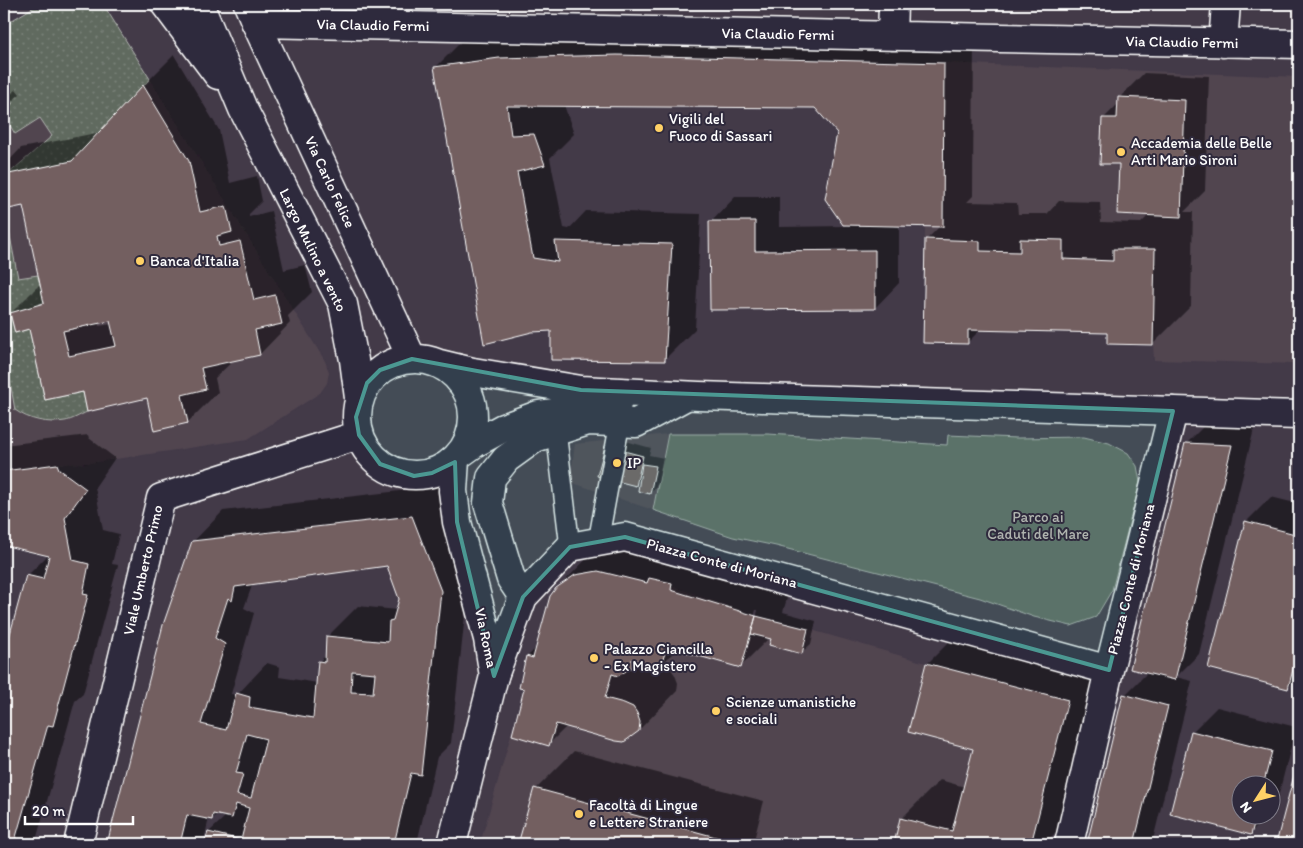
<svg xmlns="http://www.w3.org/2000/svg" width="1303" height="848" font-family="Itim,sans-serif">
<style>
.built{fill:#514550}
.grass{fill:url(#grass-dots);stroke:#b0b4af}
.park{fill:#606a5f;stroke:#b0b4af}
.shadow{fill:#0007;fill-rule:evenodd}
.building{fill:#735e61;stroke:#fff;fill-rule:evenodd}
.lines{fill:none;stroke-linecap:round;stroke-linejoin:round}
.lane-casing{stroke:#fff;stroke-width:22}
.street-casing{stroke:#fff;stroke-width:31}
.secondary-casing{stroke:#fff;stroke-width:31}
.lane{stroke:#2f2a3d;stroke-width:19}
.street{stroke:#2f2a3d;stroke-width:28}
.secondary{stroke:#2f2a3d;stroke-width:28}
.marked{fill:#4b9892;fill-opacity:0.2;stroke:#4b9892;stroke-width:4;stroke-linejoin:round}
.poi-dot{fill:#ffd166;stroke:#2f2a3d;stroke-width:2}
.labels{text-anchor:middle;stroke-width:4;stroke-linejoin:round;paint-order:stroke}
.street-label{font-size:15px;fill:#fff;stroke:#2f2a3d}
.poi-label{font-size:15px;fill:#fff;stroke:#2f2a3d;text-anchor:start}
.park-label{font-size:15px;fill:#b0b4af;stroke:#2f2a3d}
</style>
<defs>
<pattern id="grass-dots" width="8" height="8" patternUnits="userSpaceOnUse" patternTransform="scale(1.25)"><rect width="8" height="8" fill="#606a5f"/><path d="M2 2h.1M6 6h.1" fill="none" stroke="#788077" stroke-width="1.8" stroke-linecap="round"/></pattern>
</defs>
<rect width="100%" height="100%" fill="#433a48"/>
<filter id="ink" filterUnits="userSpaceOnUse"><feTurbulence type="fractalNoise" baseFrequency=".02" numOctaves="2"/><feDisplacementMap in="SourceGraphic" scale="10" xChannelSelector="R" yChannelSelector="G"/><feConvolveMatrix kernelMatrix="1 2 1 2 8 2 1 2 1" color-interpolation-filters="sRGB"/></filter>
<g filter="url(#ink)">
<path class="built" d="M39,4H103L325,361L329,372L327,383L320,393L248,439L90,463L57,464L4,471V25Z
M944,63L1299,77V364L1154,360L1153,345L1107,344V333L968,330V344L923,343L925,227H943Z
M668,434L653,510L570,482L575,444Z
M598,571L647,583L649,578L756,616L808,629L926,663L909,732L973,749L952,831L900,818L894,844H480L524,689L519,688L526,656L533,657L550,596L556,588L575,575Z"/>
<path class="grass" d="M39,4H103L150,79L72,161L7,175L52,136L40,118L15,134L4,115V62L6,61L4,57V25Z
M4,210H5L18,278L38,275L44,303L10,313L15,333L29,329L45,400L83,392L87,412C80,415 72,420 65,421C48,424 29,420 15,410L4,347V285L10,284L4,249Z"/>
<path class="park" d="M668,434H768L947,445L948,435L1017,438L1084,437L1109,443L1128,453L1137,466L1140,482L1112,590L1096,617L1071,626L1034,617L980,598L776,546L733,537L653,510Z"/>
<path class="shadow" d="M974,33L973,196L967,202L1017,203L1018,214H1047L1059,201L1100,202L1101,222L1141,223L1150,214L1120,163L1103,119L1119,103V98L1144,73L1209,76L1205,191L1184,212H1193L1191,306L1153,344L1109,332L981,329L967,343L926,240L940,226L899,225V283L875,308L711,309V222L735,197H779V227L846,226L826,199L838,133L816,107L564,105L574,134L550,158L564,228L569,229L586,211L701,214L695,329L664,360L552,330L436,67L466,37Z
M174,55L219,130L230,183L257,176L262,201L249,214V217L271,211L284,270L305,265L312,292L288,316L290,323L260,354L234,360L215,378L218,392L188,422L148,397L84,390L30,327L11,313L41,283L24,204L4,209V166L21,148L101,132L144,85ZM111,319L112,324L99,326L98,322Z
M16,89L20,94L5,107L4,104V100Z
M1211,419L1256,421L1199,654L1176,677L1192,681L1152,844H1088L1125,695L1148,672L1186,444Z
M88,435L89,438L115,458L95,487L103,530L119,534L112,564L118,565L83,694L75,701L35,844H4V696L7,683L4,682V661L27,576L48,555L10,540H4V445Z
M615,438L651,448L649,455L664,458L658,484L650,493L641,479L635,484Z
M443,486L471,560L451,743L437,757L417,843L424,844H206L209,832L226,816L217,814L212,819L209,818L203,844H108L164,625L193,542L223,511ZM388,564L400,598L397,610L358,606L328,636L327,654L320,661L318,683L279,677L280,667L267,663L237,695L231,694L254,613L244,608L253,583Z
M1271,497L1299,504V676L1288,688L1246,522Z
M688,540L710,545L709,552L793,578L783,612L816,621L811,644L802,652L770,637L740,667L678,648L661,665L671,669L675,675L678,683L677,691L639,730L567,726L549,744L526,688L527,657L537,647L557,589L595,550L683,545ZM756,610H758L755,623H752Z
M966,625L1106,662L1064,824L1044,844H895L901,819L940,780L965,787L975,748L927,664Z
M1217,707L1296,727L1275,809L1270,813V786H1240V816H1268L1250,833L1171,814L1192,732Z
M574,751L764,801L753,844H519L536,789Z
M1299,761V844H1277Z"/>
<path class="building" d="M617,55L944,63L943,227L843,225L825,199L837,133L815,108L507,106L511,135L534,134L545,165L517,172L533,258L558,262L555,241L672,244L665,361L551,360V331L532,332L484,344L434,67L499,58Z
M143,85L189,161L200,212L226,206L232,232L217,236L219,246L240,241L254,300L275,295L282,324L255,330L260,355L201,368L206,389L182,395L188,423L154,431L147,398L87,412L83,392L45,400L29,329L15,333L10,313L44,303L38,275L23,206L4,210V175L72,161ZM110,321L116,346L69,356L63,331Z
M7,97L12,104L5,109L4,107V99Z
M1118,97L1185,100L1181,217L1117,214L1119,164H1100L1102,118H1117Z
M709,221H755V251L875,250V309L710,310Z
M925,239L980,241V251L1020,252V239L1063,240V259L1113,261V249H1155L1153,345L1107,344V333L968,330V344L923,343Z
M1185,443L1232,445L1175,680L1130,669Z
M605,446L643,456L636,486L597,476Z
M57,464L59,469L86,489L65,518L73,560L89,564L83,594L88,595L53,726L48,725L14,844H4V691L6,684L4,683V656L26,575L43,579L49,556L7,546L8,541H4V471Z
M642,464L656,466L650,494L638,491Z
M412,516L441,591L421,775L411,773L394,844H204L208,832L241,840L249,808L236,804L232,818L213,814L212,820L187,815L180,844H107L163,625L192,541ZM387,566L399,599L393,620L389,621L388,642L326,636L325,662L318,661L313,718L249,707L250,697L236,693L226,730L201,724L225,644L215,638L228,598L232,601L235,587ZM352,671L375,673L373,693L351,692ZM247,734L266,739L251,798L237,795L243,774L236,773Z
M1245,521L1299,535V646L1288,689L1208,668Z
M598,571L647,583L649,578L672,583L671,590L756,616L741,668L667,647L660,668L632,659V667L618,676L612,674L605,698L624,703L633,707L637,713L640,722L639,731L624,742L616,741L556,724L549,746L512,735L524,689L519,688L526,656L533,658L550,596L556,588L575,575Z
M756,616L808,629L802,654L769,645L771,639L751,634Z
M926,663L1068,700L1031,844H894L900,818L952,831L973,749L908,732Z
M1123,694L1168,706L1134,844H1087Z
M1191,731L1272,751L1263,786H1240V816H1256L1251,835L1170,814Z
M1299,756V844H1276Z
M534,788L727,840L725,844H518Z"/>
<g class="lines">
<defs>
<path id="lane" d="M392,4L397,26
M556,431L570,547
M598,542L620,422"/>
<path id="street" d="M256,23L1299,44
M892,36L893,4
M1223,43L1226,4
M523,597L511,579L488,503L491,478L506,459L535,438L588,421L636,423L686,396
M494,676L523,597L570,547L625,537L1109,670
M1069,844L1109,670L1173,411"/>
<path id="secondary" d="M165,4L218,75
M199,4L243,109L343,304L354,360L359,398
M248,4L256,23L412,359
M357 417a58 58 0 1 1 116 0a58 58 0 1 1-116 0Z
M436,363L473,372L581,390L699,396L1299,415
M461,453L475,443L503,428L538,415L617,404
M78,844L161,498L359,435
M452,844L494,676L488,639L457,522L453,491L455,459"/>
</defs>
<use href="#lane" class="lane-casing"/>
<use href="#street" class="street-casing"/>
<use href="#secondary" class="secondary-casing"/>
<use href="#lane" class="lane"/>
<use href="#street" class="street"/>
<use href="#secondary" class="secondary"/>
</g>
</g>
<path class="marked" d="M412,359L581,390L1173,411L1109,670L625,537L570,547L523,597L494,676L457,522L455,462L432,473L414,476L380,464L359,435L356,417L367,383L380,370Z"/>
<g class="poi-dot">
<circle cx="659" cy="128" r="5"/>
<circle cx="1121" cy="152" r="5"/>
<circle cx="140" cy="261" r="5"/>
<circle cx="617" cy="463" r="5"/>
<circle cx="594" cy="658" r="5"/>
<circle cx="716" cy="711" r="5"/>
<circle cx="579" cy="814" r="5"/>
</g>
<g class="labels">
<g class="street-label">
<text transform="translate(373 25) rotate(1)" y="5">Via Claudio Fermi</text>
<text transform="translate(778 34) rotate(1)" y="5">Via Claudio Fermi</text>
<text transform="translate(1182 42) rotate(1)" y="5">Via Claudio Fermi</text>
<text transform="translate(330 182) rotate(65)" y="5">Via Carlo Felice</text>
<text transform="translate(313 250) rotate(64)" y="5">Largo Mulino a vento</text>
<text transform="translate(722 563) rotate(15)" y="5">Piazza Conte di Moriana</text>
<text transform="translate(143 570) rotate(-77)" y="5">Viale Umberto Primo</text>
<text transform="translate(1131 579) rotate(-76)" y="5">Piazza Conte di Moriana</text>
<text transform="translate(486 638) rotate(78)" y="5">Via Roma</text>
</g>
<g class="poi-label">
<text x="669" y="124">Vigili del<tspan x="669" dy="17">Fuoco di Sassari</tspan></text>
<text x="1131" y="148">Accademia delle Belle<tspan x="1131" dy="17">Arti Mario Sironi</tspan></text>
<text x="150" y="266">Banca d'Italia</text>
<text x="627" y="468">IP</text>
<text x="604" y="654">Palazzo Ciancilla<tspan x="604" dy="17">- Ex Magistero</tspan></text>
<text x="726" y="707">Scienze umanistiche<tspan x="726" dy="17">e sociali</tspan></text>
<text x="589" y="810">Facoltà di Lingue<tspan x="589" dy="17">e Lettere Straniere</tspan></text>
</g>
<g class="park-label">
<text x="1038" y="522">Parco ai<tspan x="1038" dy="17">Caduti del Mare</tspan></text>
</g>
</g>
<rect width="1303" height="848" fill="none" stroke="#2f2a3d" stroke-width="20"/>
<rect x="10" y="10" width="1283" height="828" fill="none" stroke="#fff" stroke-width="2" filter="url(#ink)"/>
<g transform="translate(1256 800) rotate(234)"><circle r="24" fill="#2f2a3d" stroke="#827f8b"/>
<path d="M0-4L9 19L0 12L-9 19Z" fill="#ffd166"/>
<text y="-8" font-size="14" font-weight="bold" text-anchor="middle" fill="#ffffff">N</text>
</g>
<path d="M25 816v8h108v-8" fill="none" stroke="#ffffff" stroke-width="2.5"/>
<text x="32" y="816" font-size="15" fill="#ffffff" stroke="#2f2a3d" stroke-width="4" paint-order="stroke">20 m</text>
</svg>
